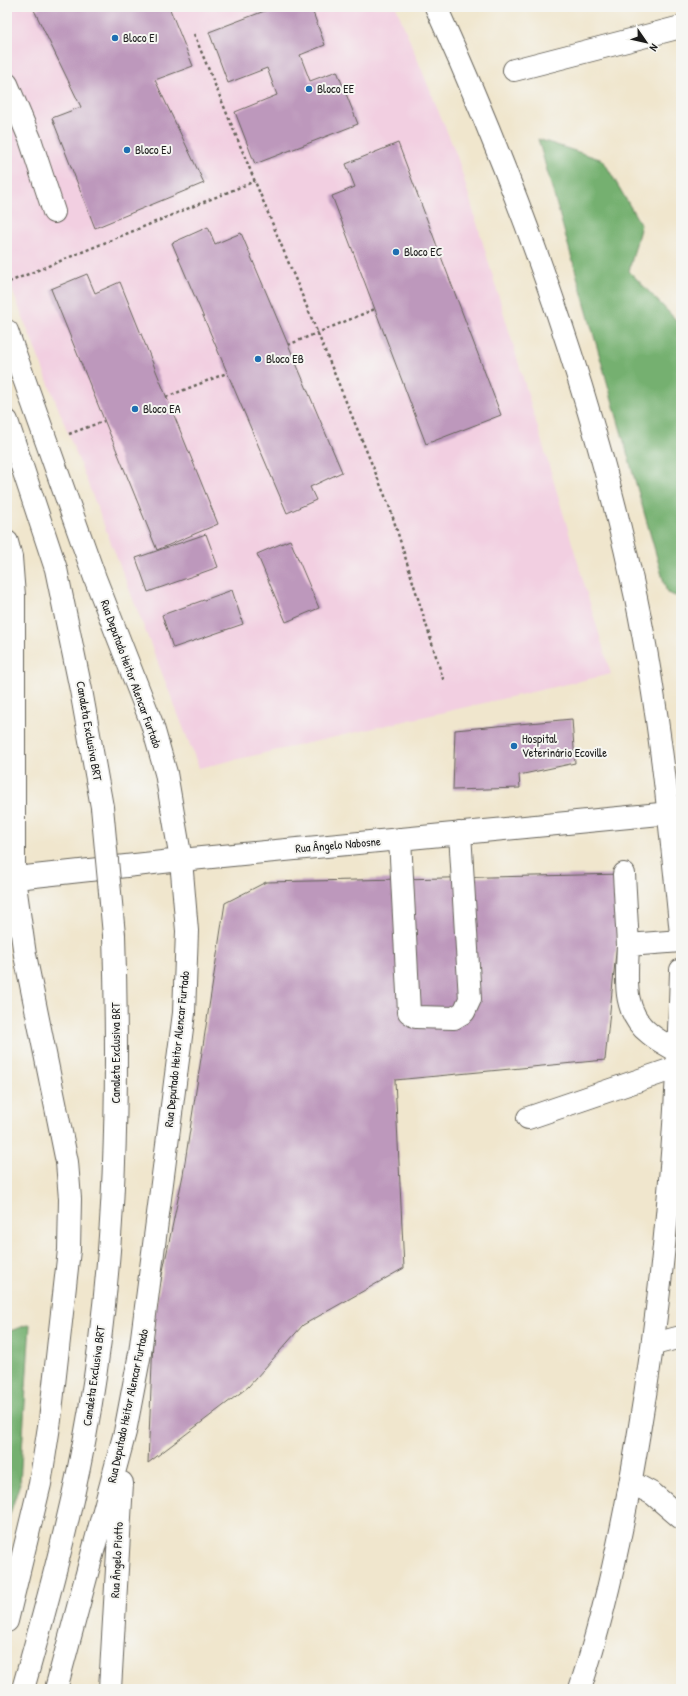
<svg xmlns="http://www.w3.org/2000/svg" width="688" height="1696" font-family="'Patrick Hand',sans-serif">
<style>
.built{fill:#f2cfe1}
.forest{fill:#74b070;stroke:#486646}
.building{fill:#bd98bc}
.lines{fill:none;stroke-linecap:round;stroke-linejoin:round}
.minor-casing{stroke:#66635a;stroke-width:24}
.major-casing{stroke:#66635a;stroke-width:24}
.path{stroke:#66635a;stroke-width:2.5;stroke-dasharray:3 3;stroke-linecap:butt}
.minor{stroke:#fff;stroke-width:22}
.major{stroke:#fff;stroke-width:22}
.minor-bridge-casing{stroke:#66635a;stroke-width:24;stroke-linecap:butt}
.minor-bridge{stroke:#fff;stroke-width:22}
.poi-dot{fill:#1f6fb2;stroke:#f6f6f2;stroke-width:1.5}
.labels{text-anchor:middle;stroke-width:4;stroke-linejoin:round;paint-order:stroke}
.poi-label{font-size:12px;fill:#1c1c1c;stroke:#f6f6f2;text-anchor:start}
.street-label{font-size:12px;fill:#1c1c1c;stroke:#f6f6f2}
</style>
<rect width="100%" height="100%" fill="#f6f6f2"/>
<filter id="ink" filterUnits="userSpaceOnUse"><feTurbulence type="fractalNoise" baseFrequency=".025" numOctaves="2"/><feDisplacementMap in="SourceGraphic" scale="8" xChannelSelector="R" yChannelSelector="G"/><feConvolveMatrix kernelMatrix="1 2 1 2 8 2 1 2 1" color-interpolation-filters="sRGB"/></filter>
<filter id="wash" filterUnits="userSpaceOnUse"><feTurbulence type="fractalNoise" baseFrequency=".012" numOctaves="4" result="noise"/><feDisplacementMap in="SourceGraphic" scale="16" xChannelSelector="R" yChannelSelector="G"/><feGaussianBlur stdDeviation="0.9" result="paint"/><feColorMatrix in="noise" values="0 0 0 0 0 0 0 0 0 0 0 0 0 0 0 0 0 1.4 0 .05"/><feComposite in="paint" operator="in"/></filter>
<g filter="url(#wash)">
<rect width="100%" height="100%" fill="#f0e6cd"/>
<path class="built" d="M7,7H396L457,156L611,674L199,768L7,277Z"/>
<path class="forest" d="M538,139L603,160L641,225L629,271L681,325V598L667,593Z
M30,1324L20,1483L7,1523V1332Z"/>
<g id="blocks">
<path class="building" d="M42,7H169L193,66L155,80L204,183L95,228L52,118L81,107L34,10Z
M275,7H311L325,45L300,55L310,81L337,71L358,124L255,164L235,112L277,95L267,68L228,83L209,32Z
M398,143L501,415L426,444L332,196L355,187L346,164Z
M208,227L215,244L241,233L342,472L310,487L316,500L287,513L172,243Z
M87,274L95,293L120,282L218,524L157,550L51,289Z
M206,534L218,567L148,592L136,558Z
M290,540L319,608L286,622L257,554Z
M232,590L243,624L173,648L162,615Z
M572,719L575,763L519,775L520,788L453,790L455,730Z
M624,874L605,1060L395,1080L404,1268L303,1325L248,1387L148,1463L154,1314L183,1175L225,903L266,882Z"/>
</g>
</g>
<g filter="url(#ink)">
<use href="#blocks" fill-opacity="0" stroke="#66635a" stroke-width="1"/>
<g class="lines">
<defs>
<path id="minor" d="M514,70L681,27
M7,84L30,139L54,212
M7,331L95,578L152,724L166,773L181,860L187,931L184,1013L140,1353L125,1432L56,1689
M7,421L56,569L81,690L102,807
M7,542L11,557L14,596V878L25,955L67,1162L70,1199L69,1250L50,1420L40,1484L7,1621
M400,839L409,1012L416,1017L454,1018L464,1012L470,999L460,833
M624,874L628,945
M7,879L181,860L681,812
M679,1052C669,1046 658,1041 650,1034C621,1012 627,977 628,945L681,941
M528,1118L678,1067
M654,1344L681,1337
M631,1482L653,1494L681,1518
M23,1689C49,1597 74,1504 90,1409C116,1253 119,1093 114,935
M110,1689L122,1483"/>
<path id="major" d="M436,7C522,197 593,394 636,598C659,708 670,822 681,934
M580,1689C607,1606 625,1519 639,1432C665,1279 677,1126 681,970"/>
</defs>
<use href="#minor" class="minor-casing"/>
<use href="#major" class="major-casing"/>
<path class="path" d="M194,34L390,508L444,682
M9,282L255,181
M288,345L375,309
M166,397L227,373
M69,434L104,421"/>
<use href="#minor" class="minor"/>
<use href="#major" class="major"/>
<defs>
<path id="minor-bridge" d="M102,807L114,935"/>
</defs>
<use href="#minor-bridge" class="minor-bridge-casing"/>
<use href="#minor-bridge" class="minor-bridge"/>
</g>
</g>
<g class="poi-dot">
<circle cx="115" cy="38" r="4"/>
<circle cx="309" cy="89" r="4"/>
<circle cx="127" cy="150" r="4"/>
<circle cx="396" cy="252" r="4"/>
<circle cx="258" cy="359" r="4"/>
<circle cx="135" cy="409" r="4"/>
<circle cx="514" cy="746" r="4"/>
</g>
<g class="labels">
<g class="poi-label">
<text x="123" y="42">Bloco EI</text>
<text x="317" y="93">Bloco EE</text>
<text x="135" y="154">Bloco EJ</text>
<text x="404" y="256">Bloco EC</text>
<text x="266" y="363">Bloco EB</text>
<text x="143" y="413">Bloco EA</text>
<text x="522" y="743">Hospital<tspan x="522" dy="14">Veterinário Ecoville</tspan></text>
</g>
<g class="street-label">
<text transform="translate(131 674) rotate(70)" y="4">Rua Deputado Heitor Alencar Furtado</text>
<text transform="translate(89 731) rotate(80)" y="4">Canaleta Exclusiva BRT</text>
<text transform="translate(338 845) rotate(-5)" y="4">Rua Ângelo Nabosne</text>
<text transform="translate(177 1049) rotate(-84)" y="4">Rua Deputado Heitor Alencar Furtado</text>
<text transform="translate(116 1053) rotate(-90)" y="4">Canaleta Exclusiva BRT</text>
<text transform="translate(94 1376) rotate(-82)" y="4">Canaleta Exclusiva BRT</text>
<text transform="translate(128 1406) rotate(-78)" y="4">Rua Deputado Heitor Alencar Furtado</text>
<text transform="translate(117 1560) rotate(-87)" y="4">Rua Ângelo Piotto</text>
</g>
</g>
<rect width="688" height="1696" fill="none" stroke="#f6f6f2" stroke-width="24"/>
<g transform="translate(646 42) rotate(124)" stroke="#f6f6f2" stroke-width="3" paint-order="stroke">
<path d="M0-3L7 15L0 10L-7 15Z" fill="#1c1c1c"/>
<text y="-6" font-size="11" font-weight="bold" text-anchor="middle" fill="#1c1c1c">N</text>
</g>
</svg>
